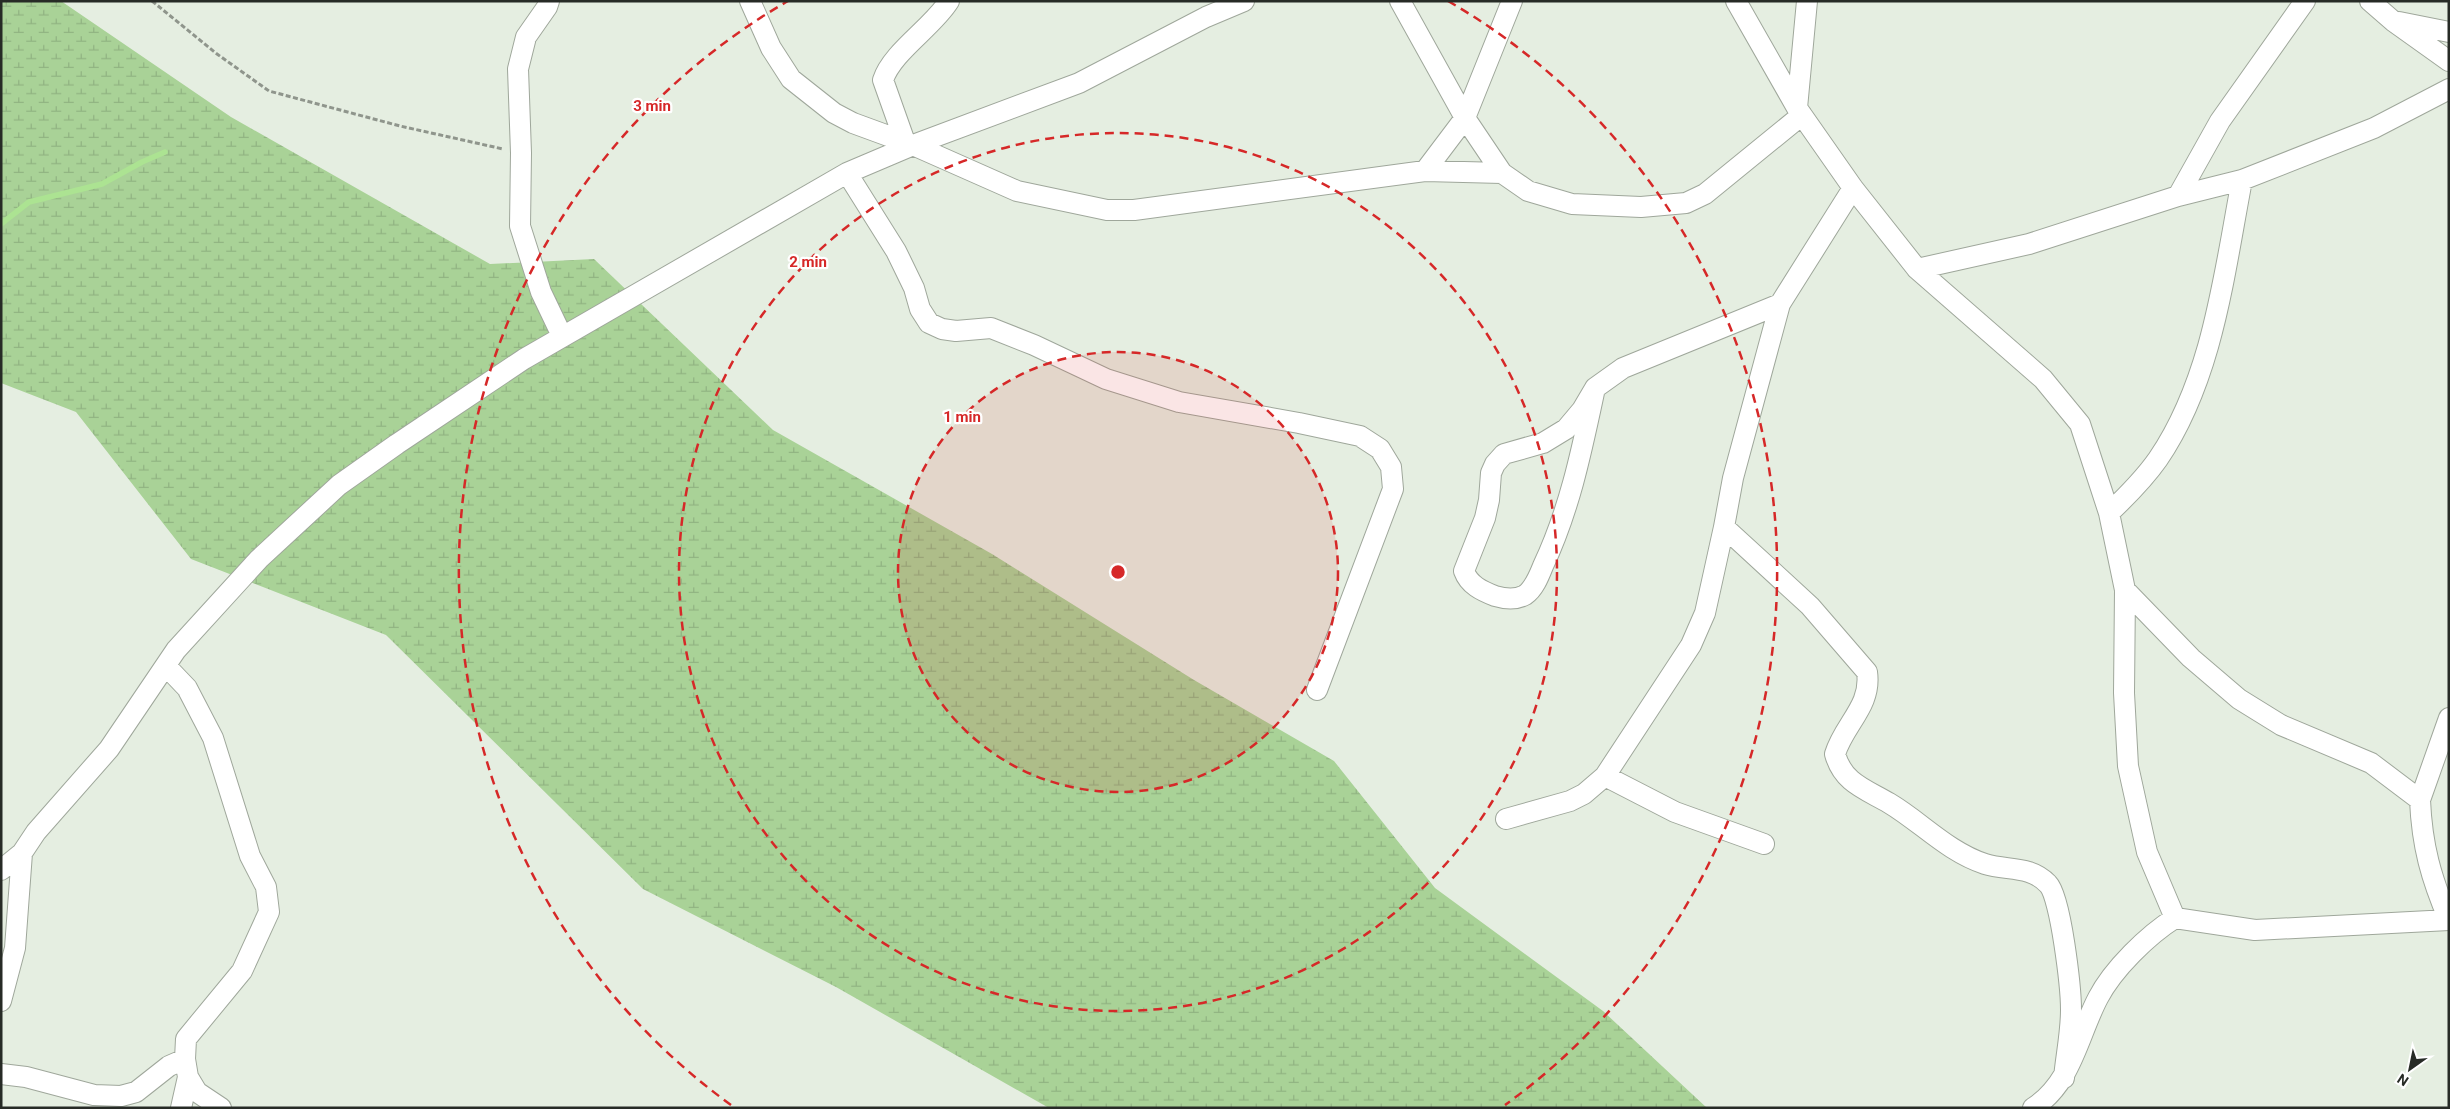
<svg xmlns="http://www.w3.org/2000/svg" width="2450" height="1109" font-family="Roboto,sans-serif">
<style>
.wetland{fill:url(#wetland-marsh)}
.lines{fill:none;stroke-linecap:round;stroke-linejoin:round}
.stream{stroke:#ace392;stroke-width:5.5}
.minor-casing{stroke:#9fa79b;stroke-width:22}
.path{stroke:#8f958c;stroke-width:3;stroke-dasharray:5 2.5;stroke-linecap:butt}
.minor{stroke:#fff;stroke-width:20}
.ring{fill:none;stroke:#d62828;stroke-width:2.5;stroke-dasharray:9 6}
.centre{fill:#d62828;stroke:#fff;stroke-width:2.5}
.ring-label{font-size:15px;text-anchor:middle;font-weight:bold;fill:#d62828;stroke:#fff;stroke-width:4.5;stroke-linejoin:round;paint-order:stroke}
</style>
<defs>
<pattern id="wetland-marsh" width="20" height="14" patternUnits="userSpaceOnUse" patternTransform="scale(1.25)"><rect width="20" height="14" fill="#a9d297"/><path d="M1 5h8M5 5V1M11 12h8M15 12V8" fill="none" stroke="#91b482"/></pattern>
</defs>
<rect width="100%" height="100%" fill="#e5eee1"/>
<path class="wetland" d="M1,1H61L231,117L490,264L594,259L773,430L992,554L1194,680L1334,761L1435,888L1603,1011L1707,1108H1049L836,987L643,889L386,635L191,559L76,412L1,383Z"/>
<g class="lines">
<path class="stream" d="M1,224L29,202L102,184L142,162L165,152"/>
<defs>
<path id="minor" d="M549,1L547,7L526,37L518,69L521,153L520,226L541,292L562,336
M750,1L771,48L791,79L834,113L853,123L913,145L1017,191L1107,210H1134L1425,171L1502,173
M1400,1L1465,118L1502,173L1528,191L1572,204L1641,207L1686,203L1705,194L1802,115
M1736,1L1797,108L1853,188L1917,269L2043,379L2080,424L2109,513L2125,590L2124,693L2128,766L2147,852L2175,918
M2370,1L2393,21L2449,61
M2399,22L2449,32
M1797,108L1807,1
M905,142L883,80C892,52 933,27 949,1
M1425,171L1465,118L1512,1
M847,173L896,251L914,288L920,309L929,323L942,329L956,331L991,328L1034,345L1106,379L1179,402L1299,423L1360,436L1380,449L1391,467L1393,489L1317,690
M1853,188L1780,304L1733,478L1724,527L1810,606L1867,672C1872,706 1844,724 1835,754C1843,783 1865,789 1889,803C1921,822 1948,852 1985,864C2007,871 2030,865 2048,884C2061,897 2071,989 2071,1010C2071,1033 2066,1056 2064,1078
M2178,196L2220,121L2305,1
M1917,269L2029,244L2178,196L2242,180L2374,128L2449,89
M1595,388C1582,449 1570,509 1543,566C1539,576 1534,589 1525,595C1516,600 1505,599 1495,596C1482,591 1469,585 1464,571L1485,518L1489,500L1491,473L1495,464L1504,454L1543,443L1566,429L1582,410L1595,388L1623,368L1780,304
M2109,513C2127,496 2144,479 2158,459C2213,378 2224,274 2242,180
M2125,590L2191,658L2239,699L2281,725L2371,763L2420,800C2422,846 2431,878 2449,920
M166,666L187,688L213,738L250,856L266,887L269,912L242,971L186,1039L185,1059L188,1077L197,1092L221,1108
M1605,776L1675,812L1764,844
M2420,800L2449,718
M1506,819L1570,801L1584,794L1605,776L1691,645L1705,613L1724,527
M1,870L22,853L36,832L109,749L176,650L259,559L339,485L397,444L524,359L847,173L913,145L1079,83L1206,17L1244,1
M1,1001L15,948L22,853
M1,1074L26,1077L94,1095L121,1096L136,1092L169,1066L185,1059
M181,1108L188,1077
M2033,1108C2072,1083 2078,1036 2098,998C2113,969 2148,935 2175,918L2255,930L2449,920"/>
</defs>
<use href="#minor" class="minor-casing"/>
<path class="path" d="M152,1L217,54L269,91L400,126L503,149"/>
<use href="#minor" class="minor"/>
</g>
<circle cx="1118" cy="572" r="220" fill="#d62828" fill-opacity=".12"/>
<g class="ring">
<circle cx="1118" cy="572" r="220"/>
<circle cx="1118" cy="572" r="439"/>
<path d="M731 1105A659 659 0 0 1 788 1M1448 1A659 659 0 0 1 1505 1105"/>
</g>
<circle cx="1118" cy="572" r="8" class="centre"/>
<g class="ring-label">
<text x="652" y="111">3 min</text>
<text x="808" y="267">2 min</text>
<text x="962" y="422">1 min</text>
</g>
<rect width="2450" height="1109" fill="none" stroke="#272b26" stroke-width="5"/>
<g transform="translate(2410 1069) rotate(213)" stroke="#ffffff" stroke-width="4" paint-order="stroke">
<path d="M0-4L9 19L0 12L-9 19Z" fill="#272b26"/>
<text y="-8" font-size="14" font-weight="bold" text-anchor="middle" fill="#272b26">N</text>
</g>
</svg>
